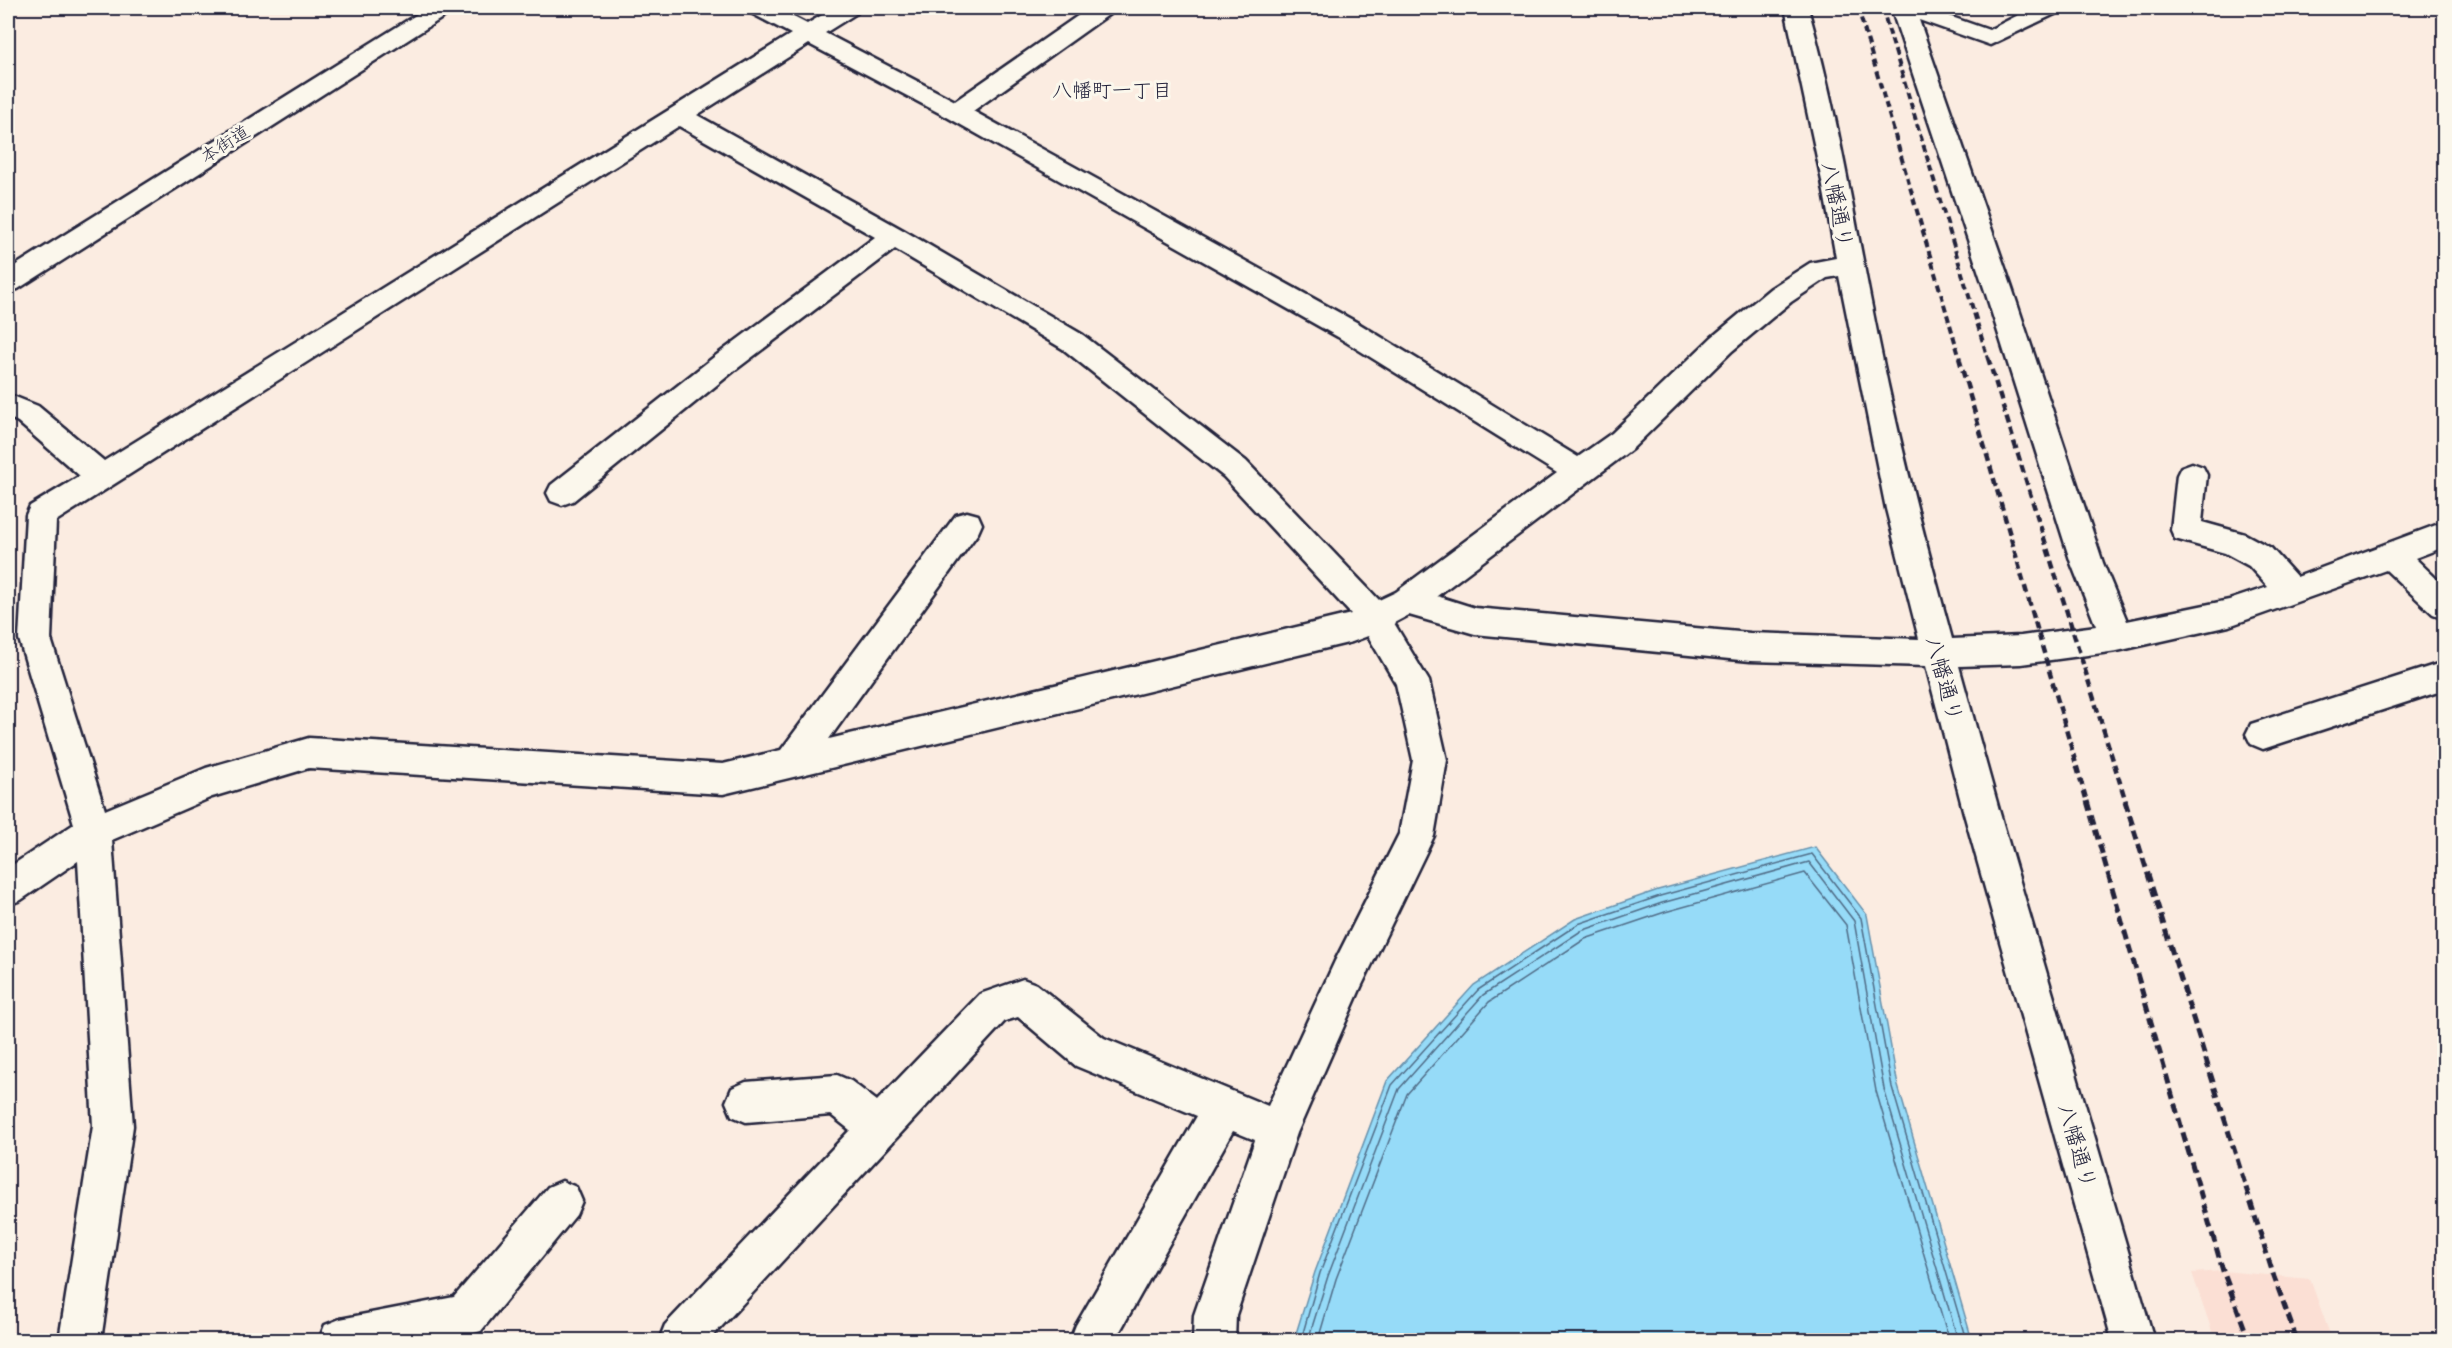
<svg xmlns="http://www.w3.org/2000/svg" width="2452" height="1348" font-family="'Shantell Sans','Klee One',sans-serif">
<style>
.built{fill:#fbdfd4}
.water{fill:#96dbf8;stroke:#6891ac;stroke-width:1.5}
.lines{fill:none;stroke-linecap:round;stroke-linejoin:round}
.shore{stroke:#506c87;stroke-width:1.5}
.minor-casing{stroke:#22223b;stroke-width:5}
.minor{fill:#fbf7ec;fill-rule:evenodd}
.rail-far2{stroke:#22223b;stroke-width:4;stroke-dasharray:7 4;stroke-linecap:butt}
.rail-far1{stroke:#22223b;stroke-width:4.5;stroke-dasharray:8 4.5;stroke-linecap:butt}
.rail{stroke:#22223b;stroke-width:5;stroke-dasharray:10 5;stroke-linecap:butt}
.labels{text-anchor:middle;stroke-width:6;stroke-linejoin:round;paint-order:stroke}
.far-street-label{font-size:18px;fill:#22223b;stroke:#fbf7ec}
.far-neighbourhood-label{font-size:20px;fill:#22223b;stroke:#fbf7ec}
.street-label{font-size:22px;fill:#22223b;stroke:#fbf7ec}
</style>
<rect width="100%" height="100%" fill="#fbece1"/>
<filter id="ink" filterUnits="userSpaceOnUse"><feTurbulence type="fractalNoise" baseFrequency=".0167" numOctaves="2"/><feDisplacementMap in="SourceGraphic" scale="12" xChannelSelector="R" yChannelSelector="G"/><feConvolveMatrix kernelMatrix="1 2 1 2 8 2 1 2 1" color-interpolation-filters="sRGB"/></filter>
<g filter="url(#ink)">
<path class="built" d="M2223,1271L2310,1279L2332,1340H2215L2192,1273Z"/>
<path class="water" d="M1815,847L1867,915L1898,1086L1972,1340H1294L1315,1272L1387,1081L1474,985L1575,919L1658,890Z"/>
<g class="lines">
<path class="shore" d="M1301,1340L1320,1273L1392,1085L1478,990L1578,924L1660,896L1812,854L1861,918L1892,1087L1966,1340
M1308,1340L1328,1276L1399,1089L1483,995L1581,931L1662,903L1809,862L1854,921L1884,1089L1958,1340
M1318,1340L1336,1279L1407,1094L1489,1002L1585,939L1665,912L1805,873L1846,925L1876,1091L1949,1340"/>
<defs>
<path id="minor" d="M427,8H454L450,13L18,289L8,291V270Z
M747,8H776L807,24L834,8H860L857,13L825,33L955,101L1089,8H1114L1111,13L973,111L1358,323L1578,457L1612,433L1712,337L1771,288L1810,263L1836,258L1822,181L1785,8H1808C1839,117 1856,231 1879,342C1899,442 1925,541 1952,639L2021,636L2096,626L2071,563L1984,288L1891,8H1926L1989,30L2032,8H2060L2057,13L1990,45L1919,20L2012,288L2103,563L2127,621L2229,600L2268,587L2249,566L2225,553L2175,539L2171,530L2177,475L2181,467L2192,463L2203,467L2207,475L2202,522L2245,534L2271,548L2297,577L2444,522V547L2415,558L2444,586V618L2433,614L2386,570L2229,626L2117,651L2021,664L1959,666L1999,810L2154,1340H2112L1963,810L1926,666L1750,661L1475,634L1409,615L1394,623L1429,681L1447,760L1434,836L1361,987L1297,1133L1236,1315L1235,1340H1193L1194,1315L1255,1140L1233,1131L1115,1340H1070L1076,1325L1197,1116L1076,1066L1018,1017L1005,1021L709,1340H659L665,1325L850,1130L831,1115L746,1122L732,1116L726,1102L732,1088L746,1082L837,1075L851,1081L877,1101L980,994L1023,979L1036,984L1104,1038L1268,1106L1335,961L1399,834L1413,760L1396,684L1368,636L1352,642L723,794L309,768L212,797L112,840L133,1126L101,1340H59L93,1126L78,861L21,900L8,905V868L74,824L19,639L26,515L30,506L80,476L18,422L8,417V394L38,406L104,461L791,34L751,13ZM809,44L947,117L1338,337L1557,473L1396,592L1379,600L1246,461L1083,335L903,230L697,115ZM679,126L875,237L714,357L551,485L547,493L551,501L562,505L573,501L734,371L895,249L1063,349L1224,477L1351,614L829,739L978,533L982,524L978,515L967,512L956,515L781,750L723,764L309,738L206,768L105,810L51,639L56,521ZM1839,276L1886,509L1919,639L1750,633L1475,608L1437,596L1632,449L1732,351L1791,302L1827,278Z
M2444,662V690L2263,749L2251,744L2246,734L2251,724Z
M562,1181L576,1187L582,1201L576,1215L481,1331L449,1340H319L325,1325L340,1319L454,1297L548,1187Z"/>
</defs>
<use href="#minor" class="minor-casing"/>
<use href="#minor" class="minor"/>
<path class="rail-far2" d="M1858,8L1960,359
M1882,8L1988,359"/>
<path class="rail-far1" d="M1959,358L2087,802
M1988,358L2126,802"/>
<path class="rail" d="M2087,801L2223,1271L2249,1340
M2125,801L2274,1277L2297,1340"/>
</g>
</g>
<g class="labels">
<g class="far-street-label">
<text transform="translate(225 144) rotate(-32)" y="6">本街道</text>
</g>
<g class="far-neighbourhood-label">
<text x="1112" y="97">八幡町一丁目</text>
</g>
<g class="street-label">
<text transform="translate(1838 205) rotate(79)" y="8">八幡通り</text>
<text transform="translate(1945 679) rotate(75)" y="8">八幡通り</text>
<text transform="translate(2078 1146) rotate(74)" y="8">八幡通り</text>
</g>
</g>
<rect width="2452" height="1348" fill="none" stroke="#fbf7ec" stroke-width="30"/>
<rect x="15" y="15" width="2422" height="1318" fill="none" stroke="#22223b" stroke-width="2" filter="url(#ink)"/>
</svg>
